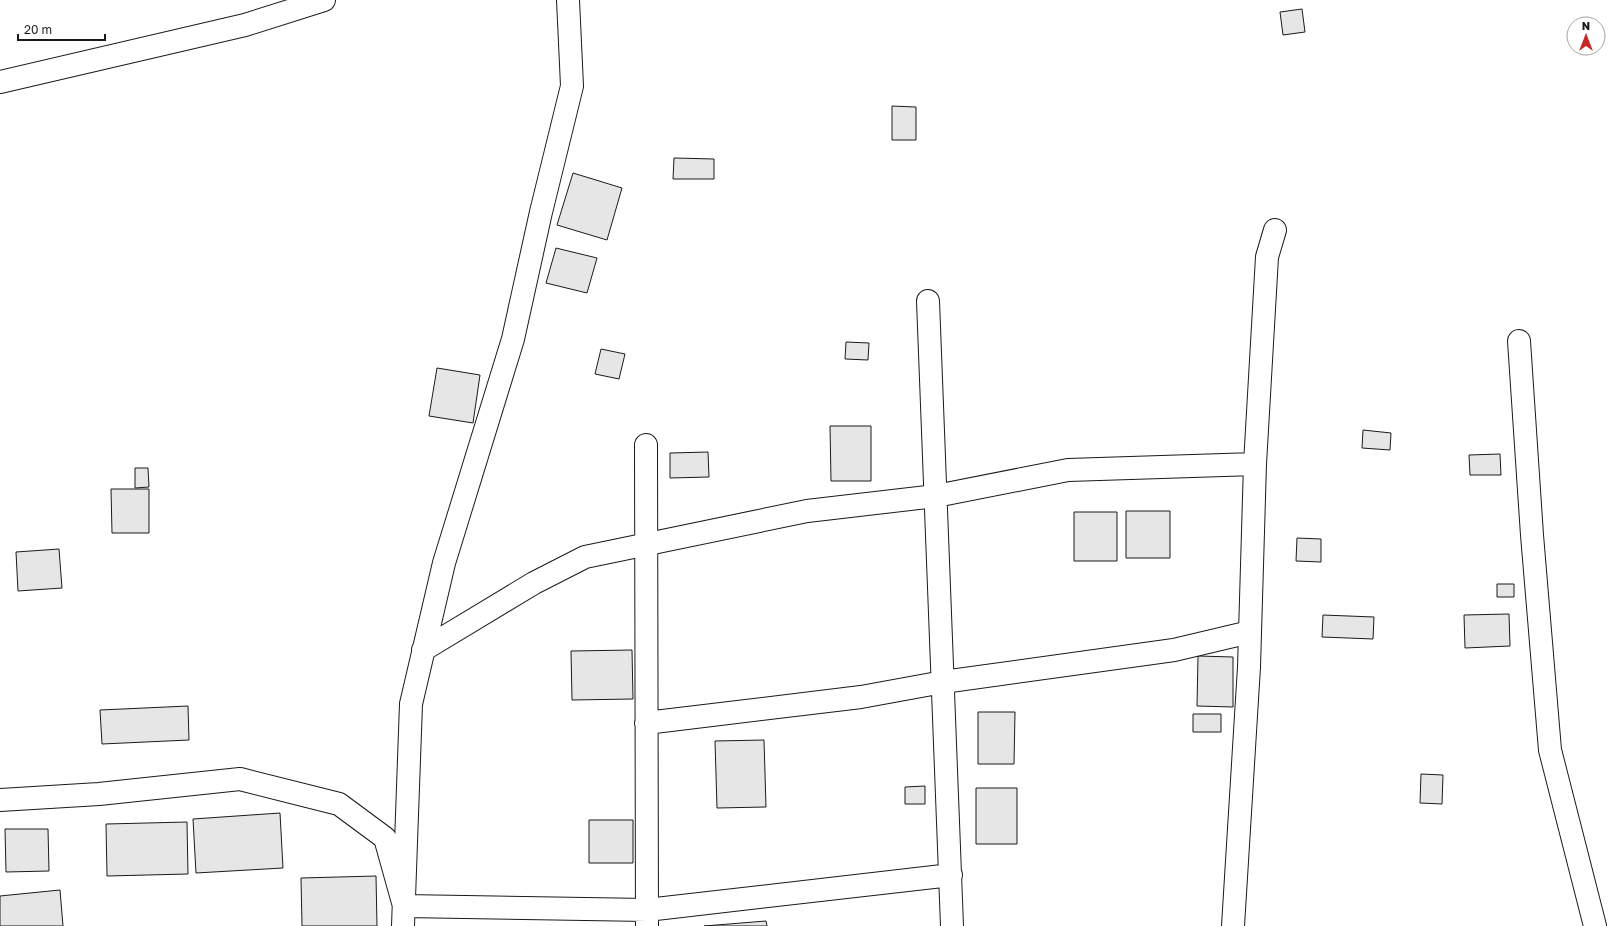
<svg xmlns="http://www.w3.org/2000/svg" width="1622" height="926" font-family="'Golos Text',sans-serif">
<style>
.building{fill:#e6e6e6;stroke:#1a1a1a}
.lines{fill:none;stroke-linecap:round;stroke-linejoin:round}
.minor-casing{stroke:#1a1a1a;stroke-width:24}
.minor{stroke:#fff;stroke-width:22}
</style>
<rect width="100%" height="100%" fill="#fff"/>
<path class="building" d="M1302,9L1305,32L1283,35L1280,12Z
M892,106L916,107V140H892Z
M674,158L714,159V179H673Z
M573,173L622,188L607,240L557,225Z
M556,248L597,258L587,293L546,283Z
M846,342L869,343L868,360L845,359Z
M601,349L625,354L619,379L595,374Z
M437,368L480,375L473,423L429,416Z
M830,426H871V481H831Z
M1363,430L1391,433L1390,450L1362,448Z
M708,452L709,477L670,478V453Z
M1500,454L1501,475H1470L1469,455Z
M135,468H148L149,487L135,488Z
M111,489H149V533H112Z
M1126,511H1170V558H1126Z
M1074,512H1117V561H1074Z
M1297,538L1321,539V562L1296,561Z
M59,549L62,588L18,591L16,552Z
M1497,584H1514V597H1497Z
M1509,614L1510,646L1465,648L1464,615Z
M1323,615L1374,617L1373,639L1322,637Z
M632,650L633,699L572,700L571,651Z
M1198,656L1233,657V707L1197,706Z
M188,706L189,740L102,744L100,710Z
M978,712H1015L1014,764H978Z
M1193,714H1221V732H1193Z
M764,740L766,807L717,808L715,741Z
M1421,774L1443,775L1442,804L1420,803Z
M925,786V804H905V787Z
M976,788H1017V844H976Z
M280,813L283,868L196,873L193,819Z
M589,820H633V863H589Z
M187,822L188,874L107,876L106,824Z
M5,829H48L49,871L6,872Z
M376,876L377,926H302L301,878Z
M60,890L63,926H0V896Z
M766,921L767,926H704Z"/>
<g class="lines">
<defs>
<path id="minor" d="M0,82L245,25L324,0
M928,301L952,926
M1519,341L1532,535L1550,750L1595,926
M646,445L647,926
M423,650L534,583L585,557L807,511L936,496L1068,470L1255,464
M646,723L861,697L943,682L1174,650L1250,632
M0,800L99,794L240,779L339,804L385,838L404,906L647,910L951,875
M403,926L411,704L444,563L513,339L541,212L572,86L568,0
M1233,926L1249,667L1255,464L1267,257L1275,230"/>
</defs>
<use href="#minor" class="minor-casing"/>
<use href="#minor" class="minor"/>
</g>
<g transform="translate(1586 36)"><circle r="19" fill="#ffffff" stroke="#a3a3a3"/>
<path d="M0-3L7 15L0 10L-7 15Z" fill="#c62828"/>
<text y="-6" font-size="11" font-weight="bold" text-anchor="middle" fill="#1a1a1a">N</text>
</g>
<path d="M18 34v6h87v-6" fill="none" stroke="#1a1a1a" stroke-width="2"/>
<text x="24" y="34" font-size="12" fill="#1a1a1a" stroke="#ffffff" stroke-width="3" paint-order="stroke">20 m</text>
</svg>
